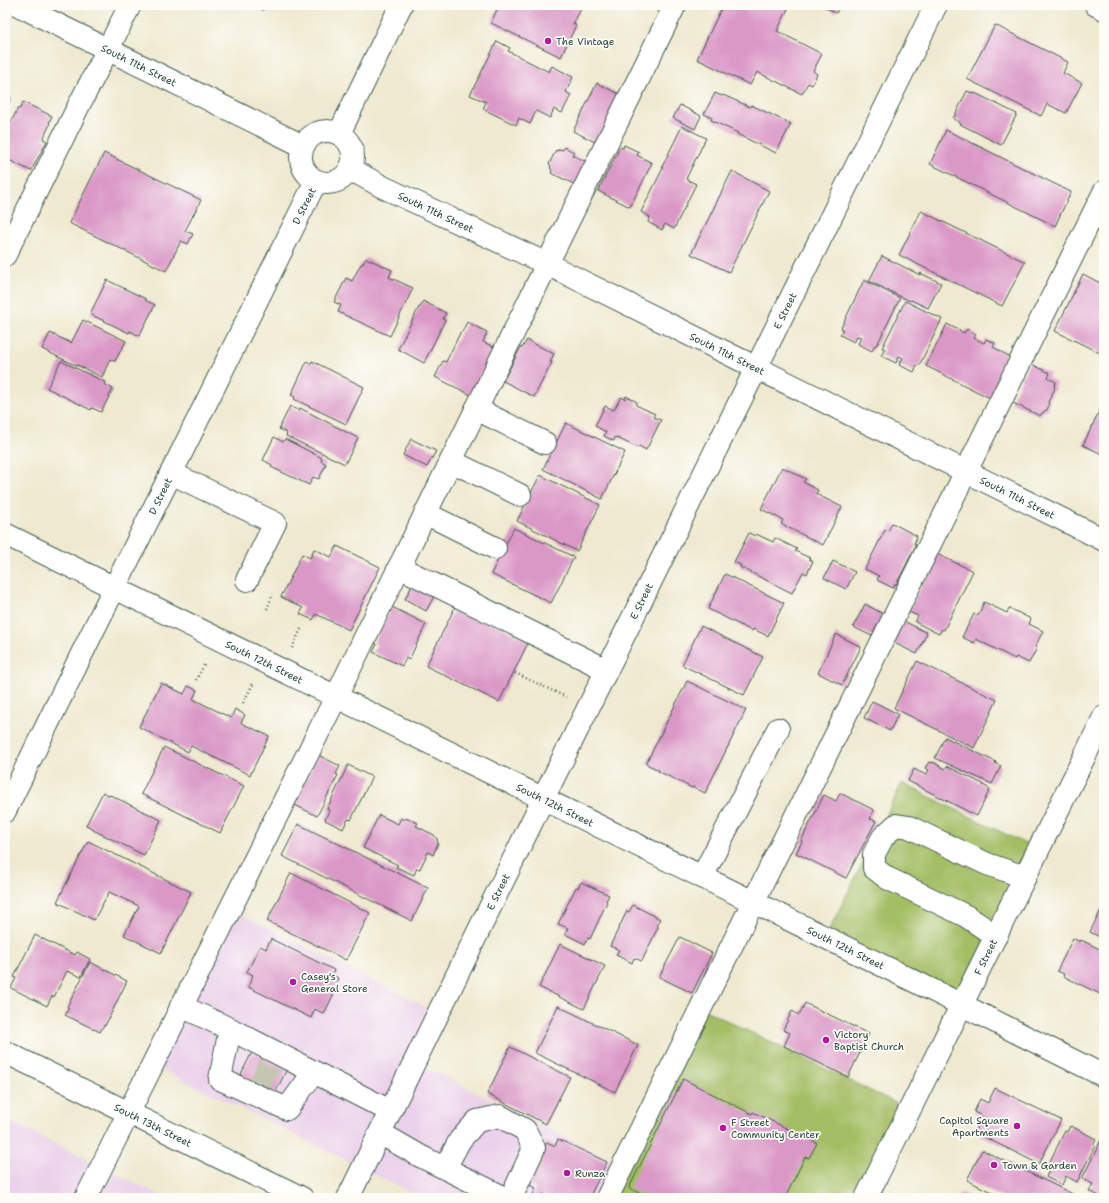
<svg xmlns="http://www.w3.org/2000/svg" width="1109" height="1203" font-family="'Shantell Sans',sans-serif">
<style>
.built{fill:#ebd1eb}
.green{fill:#a3be64;stroke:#617e4c}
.building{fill:#da98c7}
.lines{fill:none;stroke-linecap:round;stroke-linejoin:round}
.minor-tunnel{stroke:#c5c7b0;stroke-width:22;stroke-dasharray:22 11;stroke-linecap:butt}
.minor-casing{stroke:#3e574b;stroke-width:24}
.major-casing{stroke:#3e574b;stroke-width:24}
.path{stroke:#3e574b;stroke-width:2.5;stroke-dasharray:1 3;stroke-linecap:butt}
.minor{stroke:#fff;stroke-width:22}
.major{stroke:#fff;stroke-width:22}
.poi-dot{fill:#b5179e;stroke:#fdfcf7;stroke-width:1.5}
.labels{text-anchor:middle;stroke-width:3.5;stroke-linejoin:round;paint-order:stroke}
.poi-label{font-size:10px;fill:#1f3d34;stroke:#fdfcf7;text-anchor:start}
.street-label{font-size:10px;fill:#1f3d34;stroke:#fdfcf7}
</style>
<rect width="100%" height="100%" fill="#fdfcf7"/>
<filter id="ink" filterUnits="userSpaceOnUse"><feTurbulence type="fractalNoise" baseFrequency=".025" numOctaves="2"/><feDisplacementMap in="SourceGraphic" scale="8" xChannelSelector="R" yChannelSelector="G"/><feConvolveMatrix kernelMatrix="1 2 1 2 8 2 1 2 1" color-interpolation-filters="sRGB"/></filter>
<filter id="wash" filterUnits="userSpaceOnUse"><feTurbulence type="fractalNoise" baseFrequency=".012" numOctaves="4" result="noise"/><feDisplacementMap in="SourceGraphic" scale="16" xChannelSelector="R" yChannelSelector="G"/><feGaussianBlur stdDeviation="0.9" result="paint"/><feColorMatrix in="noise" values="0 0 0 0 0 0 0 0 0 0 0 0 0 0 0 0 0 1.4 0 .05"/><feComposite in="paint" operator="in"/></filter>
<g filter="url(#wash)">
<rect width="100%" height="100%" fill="#eee9cf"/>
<path class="built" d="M230,909L438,1013L415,1062L623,1166L607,1198H423L153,1065Z
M5,1119L166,1198H5Z"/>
<path class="green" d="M902,783L1038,850L962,1005L825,938Z
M701,1008L910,1110L866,1198H607Z"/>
<g id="blocks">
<path class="building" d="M261,5H275L262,10Z
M499,5H583L573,24L576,25L561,57L491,23Z
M723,5H781L788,9L777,31L822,54L813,71L817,74L812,85L808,83L802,94L757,72L750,85L697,59Z
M821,5H840L836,13Z
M995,25L1068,62L1063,73L1082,83L1066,113L1047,104L1041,116L967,79Z
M497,41L510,48L508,51L549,72L552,66L573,77L566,92L571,95L562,113L554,109L550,118L536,111L530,124L519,118L516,125L483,109L486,102L470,95Z
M597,83L621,95L597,143L573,131Z
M967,91L975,94V93L1017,114L1001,145L960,124V122L953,119Z
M715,93L722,96L723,95L750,107L751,105L791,124L776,153L737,134L738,133L711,120L712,118L704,114Z
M5,95L11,98L5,109Z
M23,102L52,116L49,123L50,124L43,139L47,141L31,171L5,158V134L18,108L20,109Z
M680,105L701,116L695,129L673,118Z
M682,126L706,138L686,179L696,184L674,229L665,224L662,230L648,222L650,217L641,212L663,168L662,167Z
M946,130L1071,192L1055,226L930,164Z
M624,145L639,152L637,155L652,163L630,207L598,191L620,147L623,148Z
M564,147L574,152L572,155L587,162L576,185L551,173L552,170L550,168L551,166L549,164L556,150L558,151L559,149L563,150Z
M104,153L201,200L185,231L193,234L188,244L181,241L166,271L69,223Z
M732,171L769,191L729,272L691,254Z
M921,211L1025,262L1002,306L899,255Z
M882,256L920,275V273L941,283L928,308L911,300L910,301L869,281Z
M366,258L392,270L389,277L413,288L390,336L338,312L341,305L334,302L346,278L352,281L361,264H363Z
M1083,274L1104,285V355L1055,331Z
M107,280L146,299L145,300L155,305L139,336L130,331L129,333L90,314Z
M864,280L900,298L877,345H875L872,351L858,344L861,337L857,336L854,342L840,335L843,329L841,328Z
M423,301L446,313L443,319L445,320L424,363L398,349L419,307L420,308Z
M905,301L942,319L919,366L917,365L914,372L899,365L903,358L899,356L896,363L881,356L885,349L882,348Z
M83,320L126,341L115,361L110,359L102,377L77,365V366L42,349L50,333L71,343Z
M467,322L487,332L483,342L494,347L471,395L435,377L443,361L446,362L461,331L462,332Z
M947,324L964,333L967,329L976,334L974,338L984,343L986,339L995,343L993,347L1010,357L990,398L926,366Z
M527,340L554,354L550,362H552L534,397L503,381L521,347L522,348Z
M61,361L105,382L104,384L113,389L101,412L92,408L91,410L47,388Z
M307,361L311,364L312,361L364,387L346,424L294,399L295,397L291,395Z
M1029,363L1050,373L1048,378L1056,382L1054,387L1055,388L1048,402L1049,405L1047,410L1044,411L1043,413H1042L1040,416L1011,402Z
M626,396L637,402L636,405L655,414L653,417L661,420L646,450L639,446L638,448L615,437L614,441L604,436L606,432L595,426L605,406L614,410L621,397L625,399Z
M1104,401V455L1083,445Z
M290,406L299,411L300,408L358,438L345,464L286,436L287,433L279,429Z
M566,423L625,452L602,499L543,469Z
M274,437L283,442L285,439L322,458L321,461L326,464L319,479L313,477L309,485L271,467L272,465L263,460Z
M411,439L436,451L427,467L403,455Z
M782,467L806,479L803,482L818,490L816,494L842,507L823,545L781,524L783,520L761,509Z
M540,475L600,505L577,551L517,521Z
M892,523L917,536L914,544L916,545L896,585L895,584L893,588L877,580L879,576L865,569L885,530L888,531Z
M514,528L574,557L551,603L491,574Z
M749,533L755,536L756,534L773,542L775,538L797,549L795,551L810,558L809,559L813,561L807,574L803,572L792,593L740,567L741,565L734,562Z
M337,546L380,567L349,630L316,614L313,620L300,614L303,608L281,597L302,554L310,558L314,549L331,557Z
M937,554L973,571L944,630L942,629L939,634L915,622L918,616L909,612Z
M833,561L855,572L846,589L824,578Z
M725,574L784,603L768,636L753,629L752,631L708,609Z
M415,580L437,591L426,611L405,599Z
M984,602L1007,613L1009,608L1031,619L1029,624L1043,631L1035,647L1037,648L1029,663L1016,657L1015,659L976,639L974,643L962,637L974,614L978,616Z
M865,604L885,615L874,637L853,627Z
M456,605L529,641L499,702L426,666Z
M392,607L426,624L409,660L406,658L402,666L373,652L377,644L374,643Z
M902,620L927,633L917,654L892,642Z
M701,626L763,657L744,695L682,665Z
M836,634L861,647L842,685L818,673Z
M917,661L997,700L974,748L894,708Z
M687,681L746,710L705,793L693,787L692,788L658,771L659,770L646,764Z
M161,683L184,694L188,686L197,690L193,699L231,718L235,709L245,715L241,723L269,736L250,775L191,746L188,752L139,727Z
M872,701L898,714L890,731L864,718Z
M945,737L996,762L995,763L1001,766L992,784L935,758Z
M164,747L244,786L220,833L141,794Z
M318,755L340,766L336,774L338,775L317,816L293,804Z
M929,762L932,763L933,762L945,769L947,766L983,784V785L990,789L977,816L908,781L914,769L926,775L929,770L925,768Z
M348,765L372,777L351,820L348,819L343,829L325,820L329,810L327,809Z
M103,792L110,796V795L161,820L144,855L93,830L94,829L86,825Z
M840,793L874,810L870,819L876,821L846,878L796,853L802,842L801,841L824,795L836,801Z
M379,815L398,824L401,818L404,820L405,818L418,823L416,826L434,835L437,839L438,843L433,855L428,852L420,869L417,868L414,875L396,867L398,865L363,848Z
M298,824L428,888L412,921L282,856Z
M88,841L191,892L161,953L124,935L139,906L109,892L94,920L57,902Z
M291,873L370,913L346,960L267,921Z
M581,882L609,895L606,901L607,902L590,939L588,938L585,944L565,934L568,928L558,924L576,887L578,888Z
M1104,904V939L1090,932Z
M633,905L660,919L656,926L658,927L642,961L634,958L632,963L616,955L619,950L610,946L627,911L629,912Z
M35,935L75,955L77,952L90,959L81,977L67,971L54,997L52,996L47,1006L11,988L16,978L14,977Z
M680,937L712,953L692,993L659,977Z
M1073,938L1080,942L1081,940L1104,951V996L1063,976L1064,974L1057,971Z
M271,939L334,970L332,975L338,978L335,986L337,987L324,1014L315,1009L311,1018L248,987L253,975L247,972L260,946L266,949Z
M560,944L605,966L584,1009L539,987Z
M90,962L127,981L105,1026L104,1025L100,1032L65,1015L69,1008L67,1007Z
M805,1003L869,1034L848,1077L784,1046L790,1033L783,1030L792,1011L799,1015Z
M558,1006L638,1045L615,1092L535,1053Z
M510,1047L570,1077L546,1124L487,1094Z
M252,1052L287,1069L275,1093L240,1076Z
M683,1079L752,1114L753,1112L817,1143L809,1158L805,1157L785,1198H649L629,1188Z
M995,1088L1061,1120L1039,1164L974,1132L982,1116L974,1112L980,1099L988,1103Z
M1070,1126L1071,1127V1126L1096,1139L1093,1145L1095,1146L1077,1182L1066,1176L1062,1185L1046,1177L1050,1168L1047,1167L1065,1131L1067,1132Z
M1102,1138L1104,1140V1196L1103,1198L1089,1191L1093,1184L1082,1179Z
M558,1139L607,1162L590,1196L589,1195L587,1198H550L543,1194L542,1198H540L533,1195L536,1188L527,1184L547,1142L555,1146Z
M982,1150L1081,1198H1003L967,1180Z
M961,1193L972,1198H958Z"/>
</g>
</g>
<g filter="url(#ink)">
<use href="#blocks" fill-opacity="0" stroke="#3e574b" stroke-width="1"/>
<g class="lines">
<path class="minor-tunnel" d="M259,1085L271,1061"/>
<defs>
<g id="minor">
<path id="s1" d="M18,5L303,146"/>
<circle cx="327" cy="157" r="26"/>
<path d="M339,134L401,5"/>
<path id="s2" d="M350,169L383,187L547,264L1104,540"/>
<path d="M5,255L79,105L108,49L130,5"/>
<path d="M476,409L545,443"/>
<path d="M451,461L520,495"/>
<path d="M171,473L275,523L247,580"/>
<path d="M425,513L495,548"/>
<path id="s3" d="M5,534L918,983L1104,1076"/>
<path d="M399,567L607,670"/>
<path id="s4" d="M5,811L93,631L316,181"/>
<path d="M702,877L778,729"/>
<path d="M996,936L966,916L887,878L874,868V854L883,837L896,825L909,827L987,864L1025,877"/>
<path d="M181,1006L230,1029L390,1111"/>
<path d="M230,1029L220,1079L287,1109L314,1072"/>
<path d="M380,1133L420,1156L505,1198"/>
<path d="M445,1168L460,1140L477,1121L500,1116L525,1130L534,1148L511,1198"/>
<path d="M86,1198L336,697L547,264L675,5"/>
<path id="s5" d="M348,1198L543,799L936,5"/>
<path d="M607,1198C773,863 937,527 1104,192"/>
<path id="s6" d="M866,1198L1104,717"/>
</g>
<g id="major">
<path d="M1096,5L1104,9"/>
<path id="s7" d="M5,1052L302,1198"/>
</g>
</defs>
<use href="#minor" class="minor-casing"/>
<use href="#major" class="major-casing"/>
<path class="path" d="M267,609L273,594
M292,648L302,627
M515,673L566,697
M196,680L205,663
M243,703L253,684"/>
<use href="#minor" class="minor"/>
<use href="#major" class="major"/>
</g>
</g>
<g class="poi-dot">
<circle cx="548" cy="41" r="4"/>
<circle cx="293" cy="982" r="4"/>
<circle cx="826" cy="1040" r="4"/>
<circle cx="1017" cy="1126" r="4"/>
<circle cx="723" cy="1128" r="4"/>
<circle cx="994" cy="1165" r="4"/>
<circle cx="567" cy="1173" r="4"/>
</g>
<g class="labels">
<g class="poi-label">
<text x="556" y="45">The Vintage</text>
<text x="301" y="980">Casey's<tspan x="301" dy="12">General Store</tspan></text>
<text x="834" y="1038">Victory<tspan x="834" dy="12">Baptist Church</tspan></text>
<text x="1009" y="1124" text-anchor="end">Capitol Square<tspan x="1009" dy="12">Apartments</tspan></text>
<text x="731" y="1126">F Street<tspan x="731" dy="12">Community Center</tspan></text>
<text x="1002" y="1169">Town &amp; Garden</text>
<text x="575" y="1177">Runza</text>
</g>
<g class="street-label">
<text dy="4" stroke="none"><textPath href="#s1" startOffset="135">South 11th Street</textPath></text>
<text dy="4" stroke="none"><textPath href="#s4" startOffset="675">D Street</textPath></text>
<text dy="4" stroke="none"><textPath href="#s2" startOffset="96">South 11th Street</textPath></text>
<text dy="4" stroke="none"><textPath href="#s5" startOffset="989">E Street</textPath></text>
<text dy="4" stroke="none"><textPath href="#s2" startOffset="420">South 11th Street</textPath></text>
<text dy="4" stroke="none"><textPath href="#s4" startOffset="351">D Street</textPath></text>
<text dy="4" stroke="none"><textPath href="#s2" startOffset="744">South 11th Street</textPath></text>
<text dy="4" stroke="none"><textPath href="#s5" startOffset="665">E Street</textPath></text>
<text dy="4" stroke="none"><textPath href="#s3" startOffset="289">South 12th Street</textPath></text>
<text dy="4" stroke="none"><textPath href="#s3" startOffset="613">South 12th Street</textPath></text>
<text dy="4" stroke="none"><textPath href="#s5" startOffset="341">E Street</textPath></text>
<text dy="4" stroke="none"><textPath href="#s3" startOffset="937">South 12th Street</textPath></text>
<text dy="4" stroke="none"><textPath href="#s6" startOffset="269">F Street</textPath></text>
<text dy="4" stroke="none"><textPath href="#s7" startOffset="165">South 13th Street</textPath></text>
</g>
</g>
<rect width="1109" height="1203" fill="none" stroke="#fdfcf7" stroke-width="20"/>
</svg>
